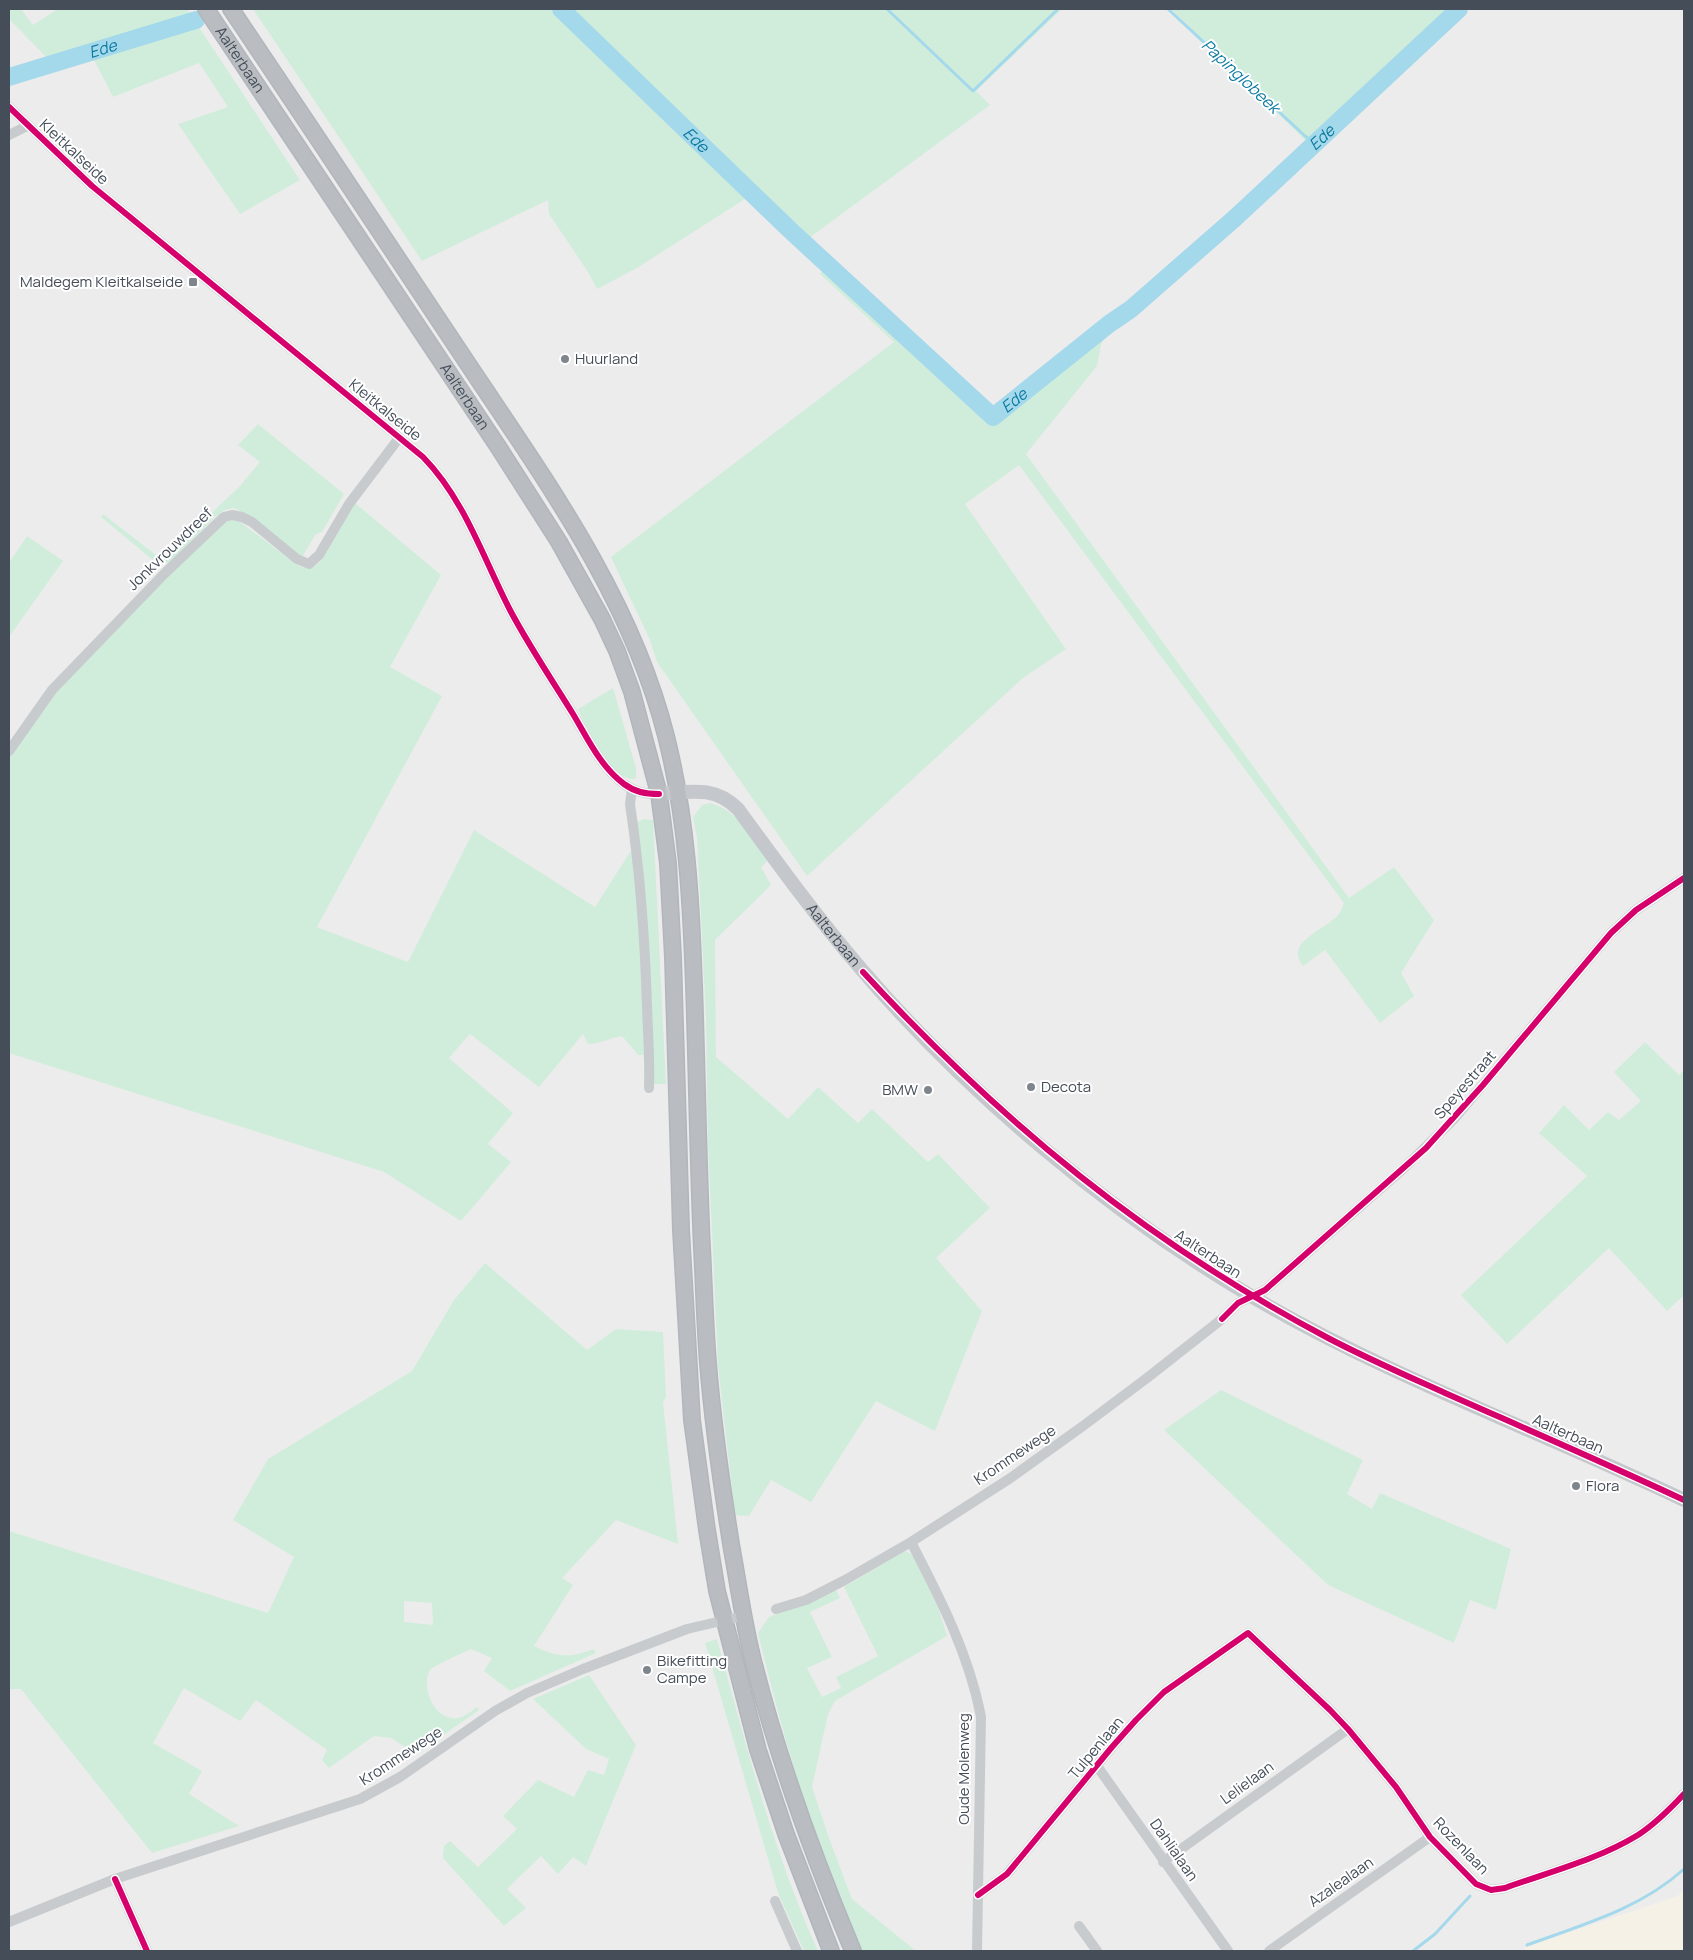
<svg xmlns="http://www.w3.org/2000/svg" width="1693" height="1960" font-family="Manrope,sans-serif">
<style>
.commercial{fill:#f5f1e6}
.green{fill:#d0eddc;fill-rule:evenodd}
.lines{fill:none;stroke-linecap:round;stroke-linejoin:round}
.stream{stroke:#a4d8eb;stroke-width:3}
.river{stroke:#a4d8eb;stroke-width:18}
.highway-casing{stroke:#b1b6bc;stroke-width:18}
.minor{stroke:#c8cbcd;stroke-width:10}
.major{stroke:#c4c7cb;stroke-width:14}
.highway{stroke:#b9bdc2;stroke-width:15}
.cycleway-casing{stroke:#fff;stroke-width:9}
.cycleway{stroke:#d6006c;stroke-width:6}
.poi-dot{fill:#7f858c;stroke:#fff;stroke-width:2}
.labels{text-anchor:middle;stroke-width:4;stroke-linejoin:round;paint-order:stroke}
.street-label{font-size:15px;fill:#444d58;stroke:#fff}
.poi-label{font-size:15px;fill:#444d58;stroke:#fff;text-anchor:start}
.water-label{font-size:16px;font-style:italic;fill:#0d7ba1;stroke:#fff}
</style>
<rect width="100%" height="100%" fill="#edecec"/>
<path class="commercial" d="M1684,1889V1951H1523L1528,1946L1678,1896Z"/>
<path class="green" d="M9,9H21L33,25L55,11L54,9H187L300,180L240,214L178,124L228,107L199,63L113,97L90,52L52,63L9,19Z
M253,9H1062L976,91L990,105L809,238L759,190L637,268L597,289L588,272L549,214L548,200L422,261Z
M1171,9H1452L1308,143Z
M832,260L994,412L1059,357L1065,365L1103,333L1105,336L1101,345L1097,366L1026,454L1349,898L1394,867L1434,920L1401,973L1414,996L1380,1023L1325,950L1303,966C1283,941 1328,929 1339,914C1341,911 1343,906 1344,903L1019,465L965,504L1066,649L1023,678L807,876L657,662L650,640L611,557L894,342L820,274Z
M258,424L344,494L322,532L316,534L302,557L245,514L234,508L225,510L215,517L172,560L162,565L154,561L101,517L103,514L160,558H164L239,487L260,462L238,445Z
M355,503L441,575L390,667L442,696L317,927L408,962L474,830L595,907L630,852L640,850L637,822L644,819L653,820L666,1084H654L652,1055H638L622,1036C610,1038 600,1044 588,1044L583,1034L539,1087L470,1034L449,1058L513,1113L488,1144L511,1162L461,1221L384,1172L9,1053V755L55,692L216,527L230,520L239,521L296,564C306,570 311,569 320,562Z
M27,536L63,561L9,637V563Z
M613,688L636,768V778L633,779C607,777 588,730 578,709Z
M710,803C738,810 752,838 768,860L761,867L771,885L715,940L716,1057L788,1119L818,1087L858,1123L872,1109L928,1162L938,1154L990,1208L936,1258L982,1311L935,1431L876,1401L811,1502L771,1480L749,1516L735,1515L718,1365L708,1144L706,1019L697,838L693,817L702,805Z
M1645,1042L1679,1075L1684,1070V1295L1667,1311L1609,1248L1507,1344L1461,1295L1587,1176L1539,1133L1564,1105L1589,1130L1608,1112L1619,1120L1641,1101L1614,1072Z
M485,1263L587,1350L616,1329L663,1332L666,1397L663,1402L678,1544L616,1520L562,1578L573,1585L534,1646C559,1658 569,1658 594,1649L596,1653L510,1691L484,1671L492,1658L471,1649C464,1652 432,1667 430,1670C420,1688 435,1721 457,1718C464,1718 471,1711 477,1707L479,1710L416,1754L391,1738L374,1736L329,1768L322,1760L327,1750L256,1700L240,1721L184,1688L153,1743L202,1771L189,1794L239,1826L152,1853L21,1689H9V1531L268,1613L294,1557L233,1520L268,1459L412,1371L454,1300ZM404,1601L432,1603L433,1625L404,1622Z
M1221,1390L1363,1460L1347,1494L1372,1509L1380,1493L1511,1549L1496,1610L1470,1600L1454,1643L1328,1585L1164,1430Z
M905,1551L913,1555L939,1610L947,1636L835,1701L828,1714L812,1787L829,1838L852,1899L916,1951H862C815,1850 784,1741 758,1633L769,1617L836,1590L840,1598L810,1612L832,1657L807,1668L822,1697L841,1688L836,1677L878,1656L844,1587Z
M717,1639C746,1745 773,1851 818,1951H804L778,1893L705,1643Z
M589,1675L636,1745L586,1866L573,1857L558,1874L541,1856L507,1889L526,1908L504,1926L443,1858L444,1846L450,1841L478,1867L517,1829L503,1816L538,1780L574,1797L588,1770L604,1775L609,1759L586,1749L533,1699Z"/>
<g class="lines">
<path class="stream" d="M887,9L973,91L1058,9
M1168,9L1305,136L1314,142
M1527,1945C1582,1925 1640,1909 1684,1869
M1413,1951L1435,1934L1470,1896"/>
<g class="river">
<path id="s1" d="M561,9L790,230L993,417L1109,324L1131,309L1235,218L1459,9"/>
<path id="s2" d="M9,77L196,20"/>
</g>
<defs>
<g id="highway">
<path id="s4" d="M206,9L499,448L559,542L602,619L617,651L632,692L659,794L668,863L673,957L681,1230L692,1420L707,1530L717,1591L758,1750L786,1834L831,1951"/>
<path d="M231,9C309,125 387,242 464,358C543,477 631,596 666,736C687,819 691,900 694,985C697,1073 698,1160 702,1248C704,1286 705,1325 708,1363C713,1426 722,1488 732,1550C739,1588 744,1626 754,1664C779,1762 814,1858 853,1951"/>
</g>
</defs>
<use href="#highway" class="highway-casing"/>
<path class="minor" d="M9,107L92,186L423,457C465,500 483,558 510,610C529,646 552,680 573,714C588,739 600,766 624,784C635,792 645,794 659,794
M9,135L27,126
M9,751L52,690L165,573L224,517L232,515L242,517L252,522L297,559L309,564L319,555L349,504L399,438
M632,789L630,804C640,871 645,939 647,1007C648,1034 650,1061 649,1088
M911,1542C940,1598 969,1654 981,1717L977,1951
M776,1609L806,1600L845,1580L911,1542L1009,1479L1083,1426L1147,1378L1222,1319L1238,1303L1265,1290L1404,1168L1454,1119L1611,933L1636,910L1684,878
M1097,1766L1228,1951
M1163,1862L1348,1729
M115,1879L147,1951
M978,1895L1007,1874L1112,1747L1136,1720L1164,1692L1248,1633L1330,1710L1348,1729L1396,1787L1430,1837L1476,1884L1491,1890L1505,1888C1549,1872 1597,1860 1638,1835C1655,1824 1670,1809 1684,1794
M775,1901L797,1951
M9,1922L115,1879L360,1799L400,1777L495,1711L527,1693L583,1669L687,1629L743,1616
M1079,1926L1097,1951
M1269,1951L1430,1837"/>
<path class="major" id="s3" d="M659,794C689,792 714,785 738,809C778,864 818,919 862,970C969,1095 1109,1212 1251,1296C1389,1377 1540,1431 1684,1500"/>
<use href="#highway" class="highway"/>
<defs>
<path id="cycleway" d="M9,107L92,186L423,457C465,500 483,558 510,610C529,646 552,680 573,714C588,739 600,766 624,784C635,792 645,794 659,794
M863,972C1002,1123 1146,1242 1328,1338C1366,1358 1405,1375 1445,1393C1524,1428 1605,1463 1684,1500
M1222,1319L1238,1303L1265,1290L1426,1148L1483,1085L1611,933L1636,910L1684,878
M115,1879L147,1951
M978,1895L1007,1874L1112,1747L1136,1720L1164,1692L1248,1633L1330,1710L1348,1729L1396,1787L1430,1837L1476,1884L1491,1890L1505,1888C1549,1872 1597,1860 1638,1835C1655,1824 1670,1809 1684,1794"/>
</defs>
<use href="#cycleway" class="cycleway-casing"/>
<use href="#cycleway" class="cycleway"/>
</g>
<g class="poi-dot">
<rect x="188" y="277" width="10" height="10" rx="2.5"/>
<circle cx="565" cy="359" r="5"/>
<circle cx="1031" cy="1087" r="5"/>
<circle cx="928" cy="1090" r="5"/>
<circle cx="1576" cy="1486" r="5"/>
<circle cx="647" cy="1670" r="5"/>
</g>
<g class="labels">
<g class="street-label">
<text dy="5" stroke="none"><textPath href="#s4" startOffset="61">Aalterbaan</textPath></text>
<text transform="translate(74 152) rotate(43)" y="5">Kleitkalseide</text>
<text dy="5" stroke="none"><textPath href="#s4" startOffset="466">Aalterbaan</textPath></text>
<text transform="translate(385 410) rotate(39)" y="5">Kleitkalseide</text>
<text transform="translate(170 549) rotate(-44)" y="5">Jonkvrouwdreef</text>
<text dy="5" stroke="none"><textPath href="#s3" startOffset="242">Aalterbaan</textPath></text>
<text transform="translate(1465 1085) rotate(-49)" y="5">Speyestraat</text>
<text transform="translate(1208 1254) rotate(33)" y="5">Aalterbaan</text>
<text transform="translate(1568 1434) rotate(24)" y="5">Aalterbaan</text>
<text transform="translate(1015 1455) rotate(-34)" y="5">Krommewege</text>
<text transform="translate(1096 1748) rotate(-50)" y="5">Tulpenlaan</text>
<text transform="translate(401 1756) rotate(-33)" y="5">Krommewege</text>
<text transform="translate(964 1769) rotate(-90)" y="5">Oude Molenweg</text>
<text transform="translate(1247 1783) rotate(-36)" y="5">Lelielaan</text>
<text transform="translate(1461 1846) rotate(46)" y="5">Rozenlaan</text>
<text transform="translate(1174 1850) rotate(55)" y="5">Dahlialaan</text>
<text transform="translate(1341 1882) rotate(-35)" y="5">Azalealaan</text>
</g>
<g class="poi-label">
<text x="183" y="287" text-anchor="end">Maldegem Kleitkalseide</text>
<text x="575" y="364">Huurland</text>
<text x="1041" y="1092">Decota</text>
<text x="918" y="1095" text-anchor="end">BMW</text>
<text x="1586" y="1491">Flora</text>
<text x="657" y="1666">Bikefitting<tspan x="657" dy="17">Campe</tspan></text>
</g>
<g class="water-label">
<text dy="6" stroke="none"><textPath href="#s2" startOffset="98">Ede</textPath></text>
<text transform="translate(1241 76) rotate(43)" y="6">Papinglobeek</text>
<text dy="6" stroke="none"><textPath href="#s1" startOffset="1026">Ede</textPath></text>
<text dy="6" stroke="none"><textPath href="#s1" startOffset="188">Ede</textPath></text>
<text dy="6" stroke="none"><textPath href="#s1" startOffset="621">Ede</textPath></text>
</g>
</g>
<rect width="1693" height="1960" fill="none" stroke="#444d58" stroke-width="20"/>
</svg>
